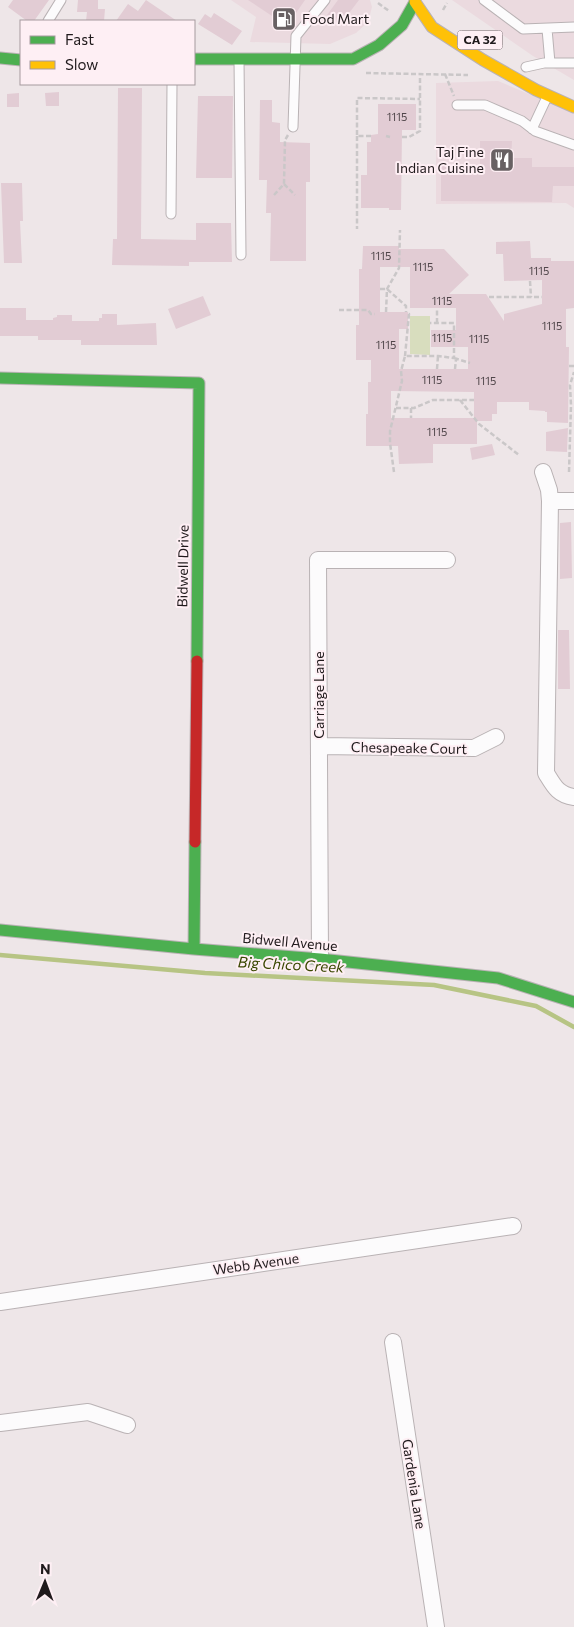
<svg xmlns="http://www.w3.org/2000/svg" width="574" height="1627" font-family="Commissioner,sans-serif">
<style>
.built{fill:#ebdadf}
.green{fill:#d8ddbe}
.lines{fill:none;stroke-linecap:round;stroke-linejoin:round}
.stream{stroke:#b7c484;stroke-width:4.5}
.building{fill:#e2ccd4;fill-rule:evenodd}
.lane-casing{stroke:#b9b2b4;stroke-width:11}
.street-casing{stroke:#b9b2b4;stroke-width:18}
.fast-casing{stroke:#b9b2b4;stroke-width:13}
.slow-casing{stroke:#b9b2b4;stroke-width:13}
.jam-casing{stroke:#b9b2b4;stroke-width:13}
.path{stroke:#cac7c8;stroke-width:2.5;stroke-dasharray:5 2.5;stroke-linecap:butt}
.lane{stroke:#fcfbfc;stroke-width:9}
.street{stroke:#fcfbfc;stroke-width:16}
.fast{stroke:#4caf50;stroke-width:11}
.slow{stroke:#ffc107;stroke-width:11}
.jam{stroke:#c62828;stroke-width:11}
.labels{text-anchor:middle;stroke-width:4;stroke-linejoin:round;paint-order:stroke}
.number-label{font-size:11px;fill:#50464a}
.shield{fill:#feeff4;stroke:#635a5d;stroke-width:1}
.shield-label{font-size:12px;font-weight:bold;fill:#201a1c}
.poi-label{font-size:14px;fill:#201a1c;stroke:#feeff4;text-anchor:start}
.street-label{font-size:14px;fill:#201a1c;stroke:#feeff4}
.water-label{font-size:15px;font-style:italic;fill:#3a4700;stroke:#feeff4}
</style>
<rect width="100%" height="100%" fill="#eee6e8"/>
<path class="built" d="M231,0H370L372,7L368,22L356,33L330,44L250,42L256,17Z
M452,0H574V80L533,56Z
M498,81L574,113V208L566,203L436,204V83Z"/>
<path class="green" d="M410,316H430V355L410,354Z"/>
<g class="lines">
<path class="stream" d="M0,955L205,973L434,985L536,1006L574,1027"/>
</g>
<path class="building" d="M13,0H49L34,21H27L8,7Z
M78,0H98V9H105L104,21H86L87,12H77Z
M146,0L177,21H116L128,4L138,11Z
M248,0H305L287,26Z
M338,0H359L340,25L327,15Z
M214,13L242,31L232,45L198,24L205,14L211,18Z
M118,88H142L141,239L196,240V223H231L232,262H189V266L112,265L113,239H117Z
M59,92V106H46L45,93Z
M19,93V107H7V94Z
M198,96H233L232,178H196Z
M260,100H272V122L280,123V142L310,143V182H306V261H270L271,213H266L267,180H259Z
M378,104H416V130H402L401,210H389V208H361V175H367V142H371V135L378,134Z
M480,141H512L511,158H532V167H574V186H553L552,202L441,201V166H480Z
M1,183H22L23,221H20L22,263H4Z
M530,241L531,258H551V261H574V308L566,309V347H569L568,423L547,422V412H545V411L529,410V402H497V414H492V421H477V444H433V463L399,464L398,446H366V414H368V382H371V360H356V325H359V269H362L363,246H399V249H444L469,275L449,294H486L504,321V314L542,304V280L504,281L503,254H496V242ZM380,267H410V308H456V330H431V347H468V369H399V329H408V312H380ZM391,391L474,392V418H391Z
M203,296L211,315L176,329L168,309Z
M0,308H26V320H53V318L57,317V315H72V321H99V318H102V314H117V325L156,323L157,345H81V340H38V336H0Z
M568,428L567,452L546,451V432Z
M492,444L495,455L472,460L470,448Z
M571,522L572,578L560,579V523Z
M558,630H569L570,689H558Z"/>
<g class="lines">
<defs>
<path id="lane" d="M484,0L523,29L574,27
M48,21L61,0
M547,29L550,63
M239,59L241,255
M526,67L544,63H574
M457,105H485L522,121L535,131L574,145
M293,127L296,36L325,0
M532,129L547,97
M171,214L172,84"/>
<path id="street" d="M543,472L549,490L550,501L546,773C554,786 558,795 574,797
M550,501H574
M319,746L474,748L496,737
M320,959L318,560H447
M0,1302L513,1226
M393,1342L436,1627
M0,1423L88,1412L127,1425"/>
<path id="fast" d="M0,58L21,60
M194,59H353L379,45L402,25L415,2
M0,378L199,383L197,661
M0,930L194,949L320,959L498,978L574,1002
M194,949L195,842"/>
<path id="slow" d="M415,2L432,27L483,60L536,90L574,107"/>
<path id="jam" d="M195,842L197,661"/>
</defs>
<use href="#lane" class="lane-casing"/>
<use href="#street" class="street-casing"/>
<use href="#fast" class="fast-casing"/>
<use href="#slow" class="slow-casing"/>
<use href="#jam" class="jam-casing"/>
<path class="path" d="M378,3L389,11
M443,10L447,3
M366,73L468,75
M445,74L454,96
M357,136V229
M371,136H357V98L420,99
M386,136L390,137
M402,137H409L420,131V78
M284,184L295,195
M274,195L284,184L285,140L288,135
M530,281L531,297
M380,289H387L406,306V312
M489,297H542
M339,310H368L371,314H375
M386,312L387,289L399,268L400,230
M437,323V308
M405,356L409,314H408
M454,358L470,363
M569,366H574
M437,369L438,356
M455,369L456,359
M460,400L479,424L519,455
M396,408H414L433,400H474
M411,408V418
M394,472L390,443V431L402,381L401,371L405,356H438L454,358V323H430
M569,472L571,405L570,385L574,372"/>
<use href="#lane" class="lane"/>
<use href="#street" class="street"/>
<use href="#fast" class="fast"/>
<use href="#slow" class="slow"/>
<use href="#jam" class="jam"/>
</g>
<defs>
<symbol id="fuel-square" viewBox="-11 -11 22 22"><rect x="-9" y="-9" width="18" height="18" rx="4" fill="#686163" stroke="#feeff4"/><path d="M-5.5-6h7V0h2V4h1.3V-2.5L3-4.5l.8-.8L6-3V5H2.5V1h-1V6h-7ZM-4.2-4.7v3.2H.2V-4.7Z" fill="#fff"/></symbol>
<symbol id="restaurant-square" viewBox="-11 -11 22 22"><rect x="-9" y="-9" width="18" height="18" rx="4" fill="#686163" stroke="#feeff4"/><path d="M-5-6h1v4h1v-4h1v4h1v-4h1v5L-1.5 .5V6h-2V.5L-5-1ZM5-6V6H3V1.5H1.5Q1.5-4 5-6Z" fill="#fff"/></symbol>
</defs>
<g fill-rule="evenodd">
<use href="#fuel-square" x="270" y="5" width="28" height="28"/>
<use href="#restaurant-square" x="488" y="146" width="28" height="28"/>
</g>
<g class="labels">
<g class="number-label">
<text x="397" y="121">1115</text>
<text x="381" y="260">1115</text>
<text x="423" y="271">1115</text>
<text x="539" y="275">1115</text>
<text x="442" y="305">1115</text>
<text x="552" y="330">1115</text>
<text x="442" y="342">1115</text>
<text x="479" y="343">1115</text>
<text x="386" y="349">1115</text>
<text x="432" y="384">1115</text>
<text x="486" y="385">1115</text>
<text x="437" y="436">1115</text>
</g>
<rect class="shield" x="457.5" y="30.5" width="45" height="19" rx="4"/>
<g class="shield-label">
<text x="480" y="44">CA 32</text>
</g>
<g class="poi-label">
<text x="302" y="24">Food Mart</text>
<text x="484" y="157" text-anchor="end">Taj Fine<tspan x="484" dy="16">Indian Cuisine</tspan></text>
</g>
<g class="street-label">
<text transform="translate(183 566) rotate(-89)" y="5">Bidwell Drive</text>
<text transform="translate(319 695) rotate(-90)" y="5">Carriage Lane</text>
<text transform="translate(409 748) rotate(1)" y="5">Chesapeake Court</text>
<text transform="translate(290 942) rotate(5)" y="5">Bidwell Avenue</text>
<text transform="translate(256 1264) rotate(-8)" y="5">Webb Avenue</text>
<text transform="translate(414 1484) rotate(81)" y="5">Gardenia Lane</text>
</g>
<g class="water-label">
<text transform="translate(291 965) rotate(3)" y="5">Big Chico Creek</text>
</g>
</g>
<rect x="20" y="20" width="175" height="65" fill="#feeff4" stroke="#a59a9e"/>
<rect x="30" y="36" width="25" height="8" fill="#4caf50" stroke="#a59a9e"/>
<text x="65" y="45" font-size="15" fill="#201a1c">Fast</text>
<rect x="30" y="61" width="25" height="8" fill="#ffc107" stroke="#a59a9e"/>
<text x="65" y="70" font-size="15" fill="#201a1c">Slow</text>
<g transform="translate(45 1582) rotate(1)" stroke="#feeff4" stroke-width="4" paint-order="stroke">
<path d="M0-4L9 19L0 12L-9 19Z" fill="#201a1c"/>
<text y="-8" font-size="14" font-weight="bold" text-anchor="middle" fill="#201a1c">N</text>
</g>
</svg>
